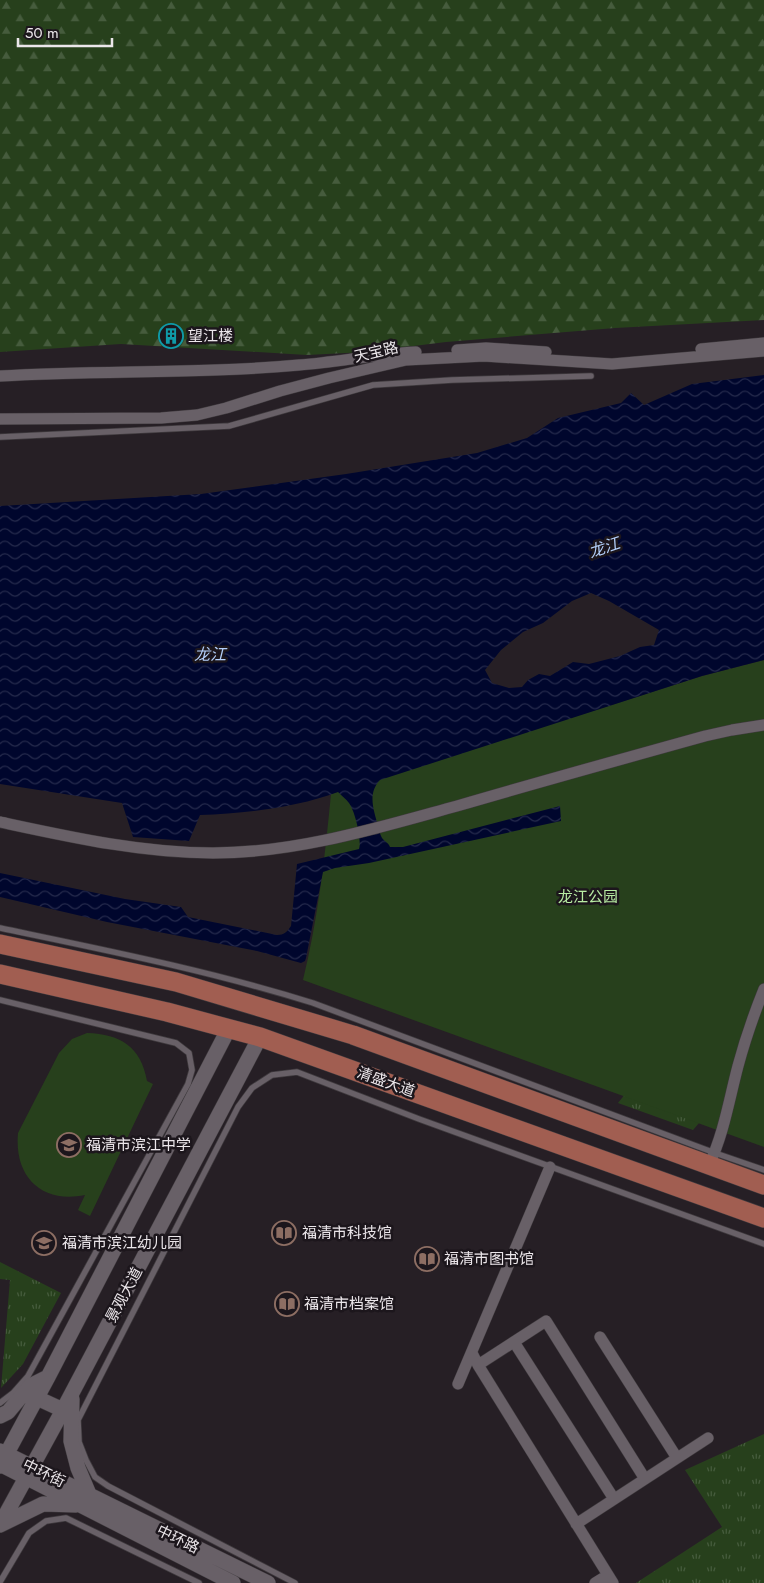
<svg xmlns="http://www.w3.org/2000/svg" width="764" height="1583" font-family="Jost,'Noto Sans SC',sans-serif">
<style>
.grass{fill:url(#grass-tufts)}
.forest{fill:url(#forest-firs)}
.green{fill:#27401c}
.water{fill:url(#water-waves);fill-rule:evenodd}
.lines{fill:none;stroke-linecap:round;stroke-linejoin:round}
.service-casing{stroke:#3f3a3e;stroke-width:7}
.minor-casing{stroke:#3f3a3e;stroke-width:12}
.tertiary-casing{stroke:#3f3a3e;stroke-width:16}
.primary-casing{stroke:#3f3a3e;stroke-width:20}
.service{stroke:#686067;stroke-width:5.5}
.minor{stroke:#686067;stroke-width:11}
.tertiary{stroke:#686067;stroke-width:15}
.primary{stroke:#a15e51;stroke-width:19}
.labels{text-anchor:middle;stroke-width:5;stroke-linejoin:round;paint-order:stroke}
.poi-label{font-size:15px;fill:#ebe6ea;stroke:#1c161c;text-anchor:start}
.street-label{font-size:15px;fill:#ebe6ea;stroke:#1c161c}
.park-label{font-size:15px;fill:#b8eda3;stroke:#1c161c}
.water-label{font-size:16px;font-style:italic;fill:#b4d0fb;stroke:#1c161c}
</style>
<defs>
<pattern id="grass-tufts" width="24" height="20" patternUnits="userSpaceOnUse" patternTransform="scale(1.25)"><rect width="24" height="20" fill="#27401c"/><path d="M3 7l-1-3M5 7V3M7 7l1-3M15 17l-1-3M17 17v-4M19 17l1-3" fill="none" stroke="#465c3d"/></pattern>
<pattern id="forest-firs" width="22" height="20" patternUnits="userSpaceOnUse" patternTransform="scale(1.25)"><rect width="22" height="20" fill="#27401c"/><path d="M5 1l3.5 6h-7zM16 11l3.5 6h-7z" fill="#465c3d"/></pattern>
<pattern id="water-waves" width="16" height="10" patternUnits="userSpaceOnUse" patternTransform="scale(1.25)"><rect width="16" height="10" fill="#00062d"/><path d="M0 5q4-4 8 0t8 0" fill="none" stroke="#252a4c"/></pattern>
</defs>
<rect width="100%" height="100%" fill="#261f25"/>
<path class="grass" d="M626,1093L699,1123L693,1130L618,1103Z
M0,1262L61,1293L23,1364L1,1388L10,1280L0,1279Z
M764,1434V1583H636L722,1527L685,1470Z"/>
<path class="forest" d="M0,0H764V320L615,328L446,342L365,352L307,355L121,344L0,352Z"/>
<path class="green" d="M764,660V1147L303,980C318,919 325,856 331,794L702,676Z
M87,1033C121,1034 141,1047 147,1081L153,1084L90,1216L78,1210L85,1195C42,1204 14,1177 18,1133L59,1053L72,1039Z"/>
<path class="water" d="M764,375V660L702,676L380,780C367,794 374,810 378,826C379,829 380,835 382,838C385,842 388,842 390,847H403L560,806L561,821L369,863L335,868L323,872L306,958L305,961L301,963L257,951L107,922L0,897V873L125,899L181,907L188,917L277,935C284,935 287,932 291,926L297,864L359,849C362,840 355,811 349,803C346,799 341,795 338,792C295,808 246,813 200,815L189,841L133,837L122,803L0,784V506L201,494L346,474L477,453L527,438L558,418L621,403L631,393L644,405L692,384ZM591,593L609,601L659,630L654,645L640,647L620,656L589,664L573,662L550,676L539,674L528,680L522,687L509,688L492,683L485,670L501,650L523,632L543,623L572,601Z"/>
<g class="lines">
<defs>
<path id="service" d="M0,437L229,426L373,385L452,380L591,376
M0,928C105,950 211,971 313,1003L715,1153L764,1170
M0,1000L176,1043L189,1053L192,1070L188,1084L28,1376L13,1393L0,1403
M0,1582L29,1533L46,1521L66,1518L199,1583
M295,1583L108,1486L95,1477L86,1460L79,1442L78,1420L238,1107L252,1088L272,1075L297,1072L419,1119L764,1244"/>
<path id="minor" d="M701,349L764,343
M457,350L486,348L546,352
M0,376C100,370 200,374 299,365C338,362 377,354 416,352
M0,419L161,418L197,415L226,408L280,391L329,378L406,360L484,356L612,364L764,351
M0,822C70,837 141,853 213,853C297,853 377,828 457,806C539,782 622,759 705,736L732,730L764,725
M709,1165C724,1133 729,1100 738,1066C745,1040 754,1014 764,989
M600,1337L677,1458
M514,1342L614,1499
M472,1353L478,1365L613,1583
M478,1365L546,1321L645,1479
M458,1384L550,1167
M576,1524L708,1438
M595,1583L608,1575"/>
<path id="tertiary" d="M37,1398L63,1410
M72,1399L71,1441L78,1468L89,1494
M0,1416L8,1412L30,1386L48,1377
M0,1451L268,1583
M0,1464L233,1583
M0,1466L48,1377L229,1028
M0,1525L63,1410L260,1037
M0,1525L43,1504L76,1505"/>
<path id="primary" d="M0,944L176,982L353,1035L764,1185
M0,974L167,1012L260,1037L764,1218"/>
</defs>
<use href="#service" class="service-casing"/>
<use href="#minor" class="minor-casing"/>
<use href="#tertiary" class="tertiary-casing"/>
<use href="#primary" class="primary-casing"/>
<use href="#service" class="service"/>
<use href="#minor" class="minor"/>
<use href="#tertiary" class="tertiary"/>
<use href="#primary" class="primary"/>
</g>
<defs>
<symbol id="building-ring" viewBox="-11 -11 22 22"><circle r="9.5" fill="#1c161c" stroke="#0f9aa8" stroke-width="1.5"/><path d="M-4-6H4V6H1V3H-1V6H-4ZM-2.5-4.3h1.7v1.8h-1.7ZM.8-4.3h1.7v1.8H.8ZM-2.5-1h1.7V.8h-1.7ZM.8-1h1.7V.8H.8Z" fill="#0f9aa8"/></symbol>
<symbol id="school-ring" viewBox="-11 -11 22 22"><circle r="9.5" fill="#1c161c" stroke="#8d6e63" stroke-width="1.5"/><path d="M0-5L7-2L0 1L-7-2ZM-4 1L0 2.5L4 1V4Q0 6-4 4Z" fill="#8d6e63"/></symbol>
<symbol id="library-ring" viewBox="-11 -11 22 22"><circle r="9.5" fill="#1c161c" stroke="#8d6e63" stroke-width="1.5"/><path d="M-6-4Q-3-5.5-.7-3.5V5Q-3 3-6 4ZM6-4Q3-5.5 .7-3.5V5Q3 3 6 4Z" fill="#8d6e63"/></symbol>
</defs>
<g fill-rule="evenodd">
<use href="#building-ring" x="157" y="322" width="28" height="28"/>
<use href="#school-ring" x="55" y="1131" width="28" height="28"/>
<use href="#library-ring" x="270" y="1219" width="28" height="28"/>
<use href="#school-ring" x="30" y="1229" width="28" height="28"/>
<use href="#library-ring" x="413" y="1245" width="28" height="28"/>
<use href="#library-ring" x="273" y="1290" width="28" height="28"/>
</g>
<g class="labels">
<g class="poi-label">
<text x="188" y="341">望江楼</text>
<text x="86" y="1150">福清市滨江中学</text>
<text x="302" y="1238">福清市科技馆</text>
<text x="62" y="1248">福清市滨江幼儿园</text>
<text x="444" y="1264">福清市图书馆</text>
<text x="304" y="1309">福清市档案馆</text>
</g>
<g class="street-label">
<text transform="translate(376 352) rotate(-13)" y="5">天宝路</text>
<text transform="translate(386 1082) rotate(20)" y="5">清盛大道</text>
<text transform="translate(124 1295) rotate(-62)" y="5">景观大道</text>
<text transform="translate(44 1473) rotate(26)" y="5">中环街</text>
<text transform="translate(178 1539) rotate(26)" y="5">中环路</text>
</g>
<g class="park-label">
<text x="588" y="902">龙江公园</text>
</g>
<g class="water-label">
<text transform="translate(604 547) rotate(-18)" y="6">龙江</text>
<text x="210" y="660">龙江</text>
</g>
</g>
<path d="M18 38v8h94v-8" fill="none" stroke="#ebe6ea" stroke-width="2.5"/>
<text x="25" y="38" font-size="15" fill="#ebe6ea" stroke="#1c161c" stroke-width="4" paint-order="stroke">50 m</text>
</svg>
